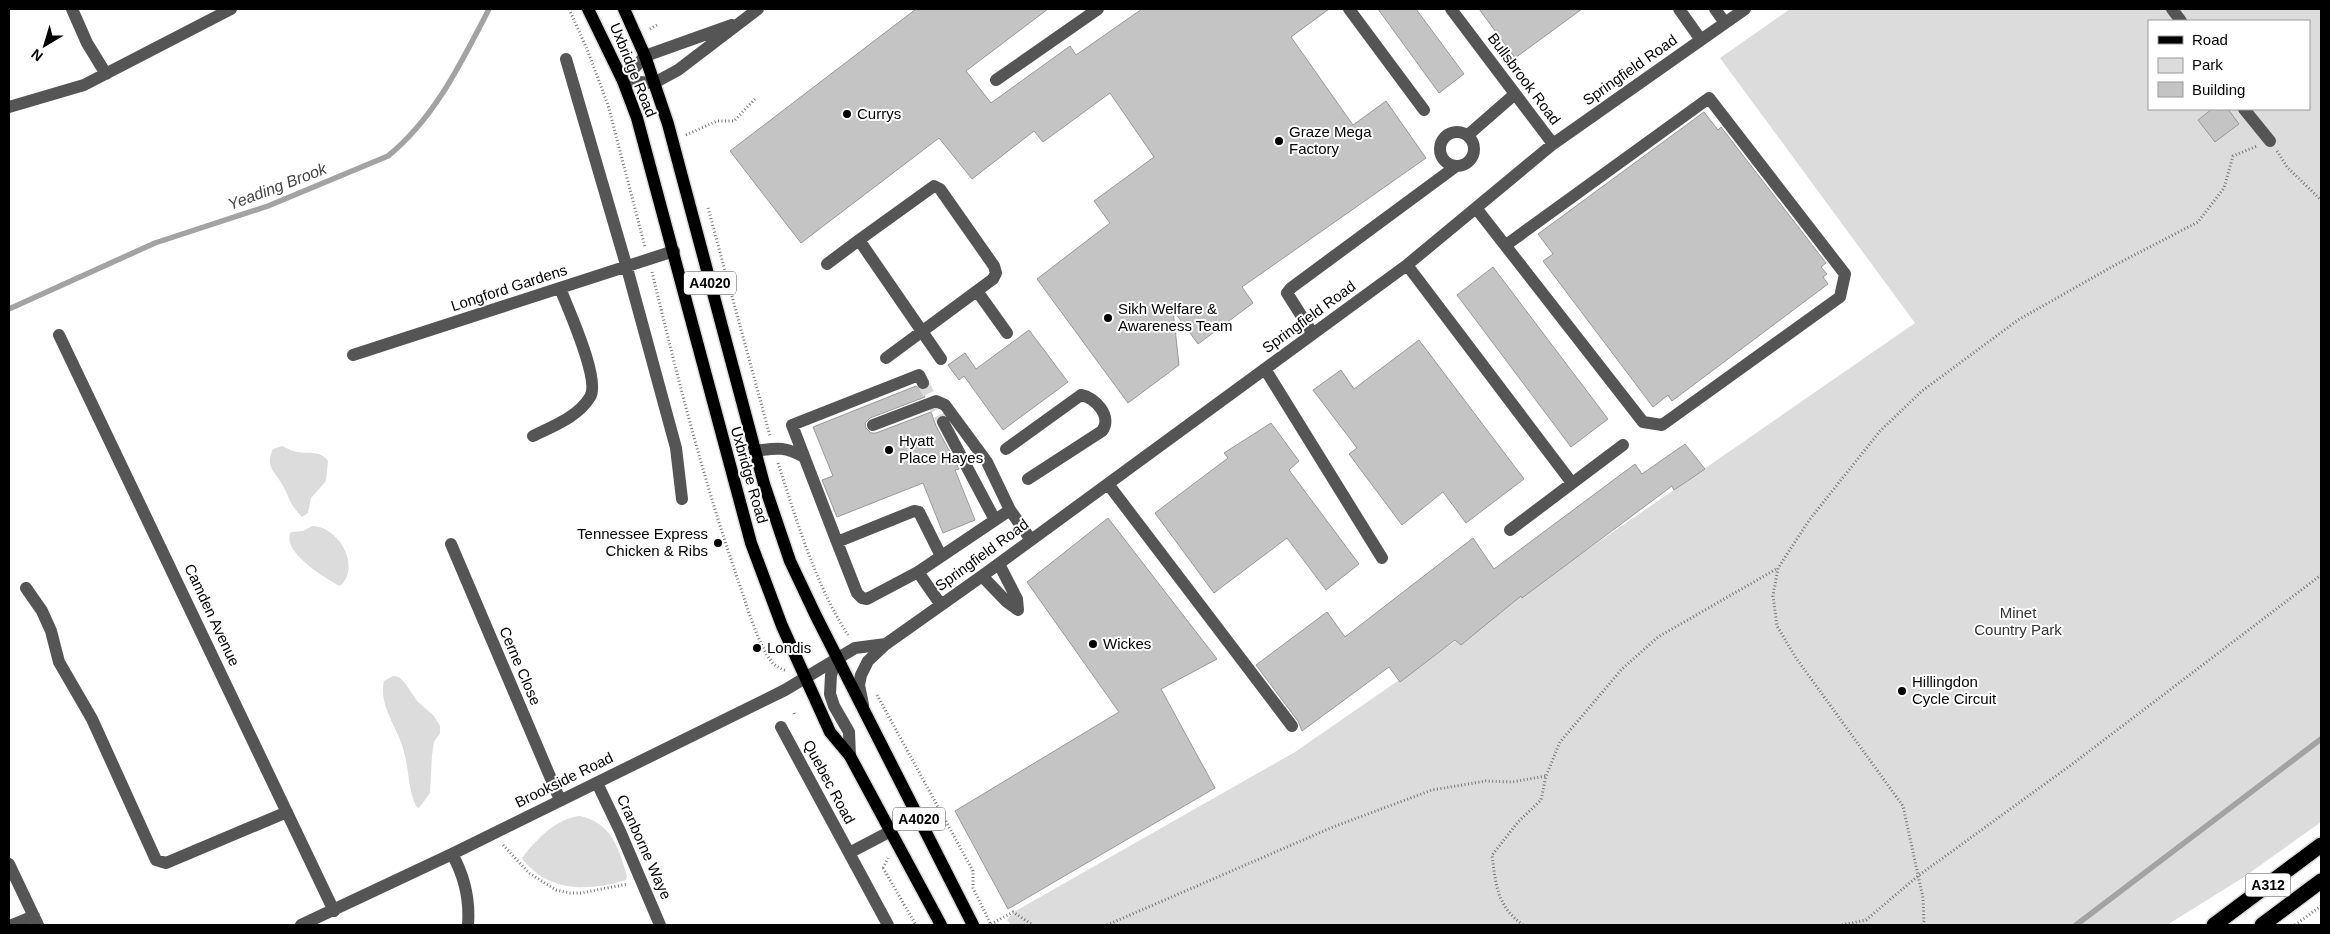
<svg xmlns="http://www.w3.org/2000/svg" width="2330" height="934" font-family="Helvetica,sans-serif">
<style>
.green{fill:#dcdcdc;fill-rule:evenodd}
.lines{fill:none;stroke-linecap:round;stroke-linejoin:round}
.stream{stroke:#a3a3a3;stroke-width:5.5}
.building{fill:#c4c4c4;stroke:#999}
.minor-tunnel{stroke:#d9d9d9;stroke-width:12;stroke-dasharray:12 6;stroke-linecap:butt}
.major-casing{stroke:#dbdbdb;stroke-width:15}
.highway-casing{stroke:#dbdbdb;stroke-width:18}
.path{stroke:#777;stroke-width:3;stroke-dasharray:1 2.5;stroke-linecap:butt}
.minor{stroke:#555;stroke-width:12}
.major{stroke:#000;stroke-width:12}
.highway{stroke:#000;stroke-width:15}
.poi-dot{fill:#000;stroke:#fff;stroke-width:2}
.labels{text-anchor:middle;stroke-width:4;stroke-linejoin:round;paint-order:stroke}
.shield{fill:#fff;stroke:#4c4c4c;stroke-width:1}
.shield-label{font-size:14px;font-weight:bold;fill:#000}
.street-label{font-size:15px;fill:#000;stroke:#fff}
.poi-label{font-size:15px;fill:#000;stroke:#fff;text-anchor:start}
.park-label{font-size:15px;fill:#333;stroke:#fff}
.water-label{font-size:16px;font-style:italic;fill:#444;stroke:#fff}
</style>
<rect width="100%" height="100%" fill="#fff"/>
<path class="green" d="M1790,9H2321V822L2244,877L2167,925H1011L1007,920L1014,912L1295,752L1915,323L1720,58ZM2149,21H2309V109H2149Z
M282,446C287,448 293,452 298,452C310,454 320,450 328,461L326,481L311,498L308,513L302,517C289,504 290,498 282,484C274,471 265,466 273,449Z
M312,526C338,526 362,566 340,586C326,579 280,551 291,532L303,531Z
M393,676L399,677L405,683L417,701L434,716L440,726V733L434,742L432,755L430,793L419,808L416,806C408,789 409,770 404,752C399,729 378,706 384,681Z
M580,816C612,823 619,849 627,876L626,880C588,891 551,893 523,860L522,858C536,840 556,818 580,816Z"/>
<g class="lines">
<path class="stream" d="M9,309L155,243L268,206L388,156C435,118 462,61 489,9
M2076,925L2321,739"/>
</g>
<path class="building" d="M916,9H1048L966,71L991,103L1070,46L1076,55L1142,9H1329L1291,37L1353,125L1386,101L1426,158L1242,287L1253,303L1198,344L1173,310L1179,365L1128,403L1037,279L1110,223L1094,201L1154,157L1110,93L1043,142L1034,131L972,179L939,138L801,243L730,151Z
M1378,9H1416L1464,74L1439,93Z
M1479,9H1582L1515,58Z
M2212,109H2228L2239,124L2215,142L2198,120Z
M1704,112L1718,130L1721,127L1826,263L1821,267L1827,274L1823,277L1828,284L1672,401L1668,395L1653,407L1543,261L1553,254L1538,234Z
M1493,267L1608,419L1571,447L1457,295Z
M1029,330L1068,382L1003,430L964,376L959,380L948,365L965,353L976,369Z
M1419,340L1524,479L1466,523L1443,492L1402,525L1349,454L1357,448L1313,390L1341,370L1354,389Z
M916,386L923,391L925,397L870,418L865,423L866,428L871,433H876L931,412L936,426L959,469L955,470L975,520L943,533L923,483L837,517L822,480L833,476L813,427Z
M1271,423L1299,461L1289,470L1359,564L1326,590L1287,538L1214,593L1155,513L1228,458L1224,453Z
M1685,444L1705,469L1674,490L1672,486L1522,598L1521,596L1461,645L1455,640L1400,682L1389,667L1302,731L1298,721L1256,665L1327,612L1345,637L1473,538L1494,569L1635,464L1642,474Z
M1108,518L1217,659L1161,689L1215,788L1008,909L955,811L1119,712L1027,582Z"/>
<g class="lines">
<path class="minor-tunnel" d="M923,383L943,422"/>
<defs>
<path id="major" d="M588,9L623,81L637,118L751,543L782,626L830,732L850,756L941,925
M624,9L645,56L668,124L764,484L790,561L816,616L973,925"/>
<path id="highway" d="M2214,925L2321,845
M2262,925L2321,881"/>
</defs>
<use href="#major" class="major-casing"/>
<use href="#highway" class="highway-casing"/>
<path class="path" d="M569,9L587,49L608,105L645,247
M650,29L657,25
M686,135L717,121H734L755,99
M2277,151L2287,167L2321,200
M708,208L770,436
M652,272C677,376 703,479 738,580C746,603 757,642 771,661C775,666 781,669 787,671
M778,463C797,521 815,584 848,635
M877,695L973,871V888L991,925
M794,713L795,716
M503,845L529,873L556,890L570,893H581L628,884
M883,868L916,925
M883,868L888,858
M991,924L1013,912L1033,925
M1107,925L1333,827L1432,790L1486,781L1512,782L1546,776
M1523,925C1497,906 1496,886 1492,855L1518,822L1541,800L1546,776L1560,742L1622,669L1658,637L1778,568
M1842,925L1866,920L1918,876L2071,765L2321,575
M1922,925L1924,921L1923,898L1903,806L1796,658L1777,626L1773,596L1778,568L1810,519L1880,431L1922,391L2018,320L2115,265L2198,222L2224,188L2233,156L2257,146
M2295,925L2321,906"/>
<path class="minor" d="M72,9L87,43L106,74
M1349,9L1424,110
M1451,9L1553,144
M1679,9L1701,40
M1715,9L1725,23
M2172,9L2181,21
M566,59L627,268L676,448L682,499
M996,80L1098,9
M623,81L654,83L678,70L758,9
M623,81L645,56L732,25
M9,107L84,85L231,9
M2244,109L2270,141
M1440 149a17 17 0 1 1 34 0a17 17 0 1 1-34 0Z
M1468,135L1515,94
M1476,208L1643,422L1662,425L1840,297L1845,274L1709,98L1506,245
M827,264L859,240
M1407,265L1572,483
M977,291L1007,333
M1313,334L1287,293L1291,288L1455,167
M59,335L334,911
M353,355L674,251
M886,358L993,279L996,273L994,266L940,189L934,186L859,240L941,359
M1265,369L1382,558
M943,422L995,520
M873,425L936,401L945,405L987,462L1010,510
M533,436C553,426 578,417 590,397C601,380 568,309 560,288
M1006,449L1081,395C1095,397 1113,417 1102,431L1028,479
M755,451C777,448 784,446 804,457
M1108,484L1292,726
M1510,530L1623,445
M837,542L792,425L919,375L923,383
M451,544L560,800
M941,556L919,512L914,511L837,542L857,593L862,598L867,599L918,572L1010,510L1031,540
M999,564L1017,599L1018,610
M918,572L941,605
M982,576L1007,602L1018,610
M26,588L42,611L51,631L59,662L92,719L156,860L166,863L287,812
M837,657L831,675L830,694L834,706L849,732L850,756
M863,705L859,685L861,675L868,661L886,644L982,576L1407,265L1553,144L1745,9
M781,727L888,925
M597,783L620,831L660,925
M849,853L891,831
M452,854C465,877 470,899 468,925
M9,864L38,925
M12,925L34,916
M301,925L452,854L785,690L855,648L886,644"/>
<use href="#major" class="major"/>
<use href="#highway" class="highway"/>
</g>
<g class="poi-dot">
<circle cx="847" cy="114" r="5"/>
<circle cx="1279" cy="141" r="5"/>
<circle cx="1108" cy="318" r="5"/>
<circle cx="889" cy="450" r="5"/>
<circle cx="718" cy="543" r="5"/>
<circle cx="1093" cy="644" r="5"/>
<circle cx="757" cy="648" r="5"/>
<circle cx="1902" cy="691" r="5"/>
</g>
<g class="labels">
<g class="shield">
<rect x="684" y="271.5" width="52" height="23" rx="4"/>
<rect x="893" y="807.5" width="52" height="23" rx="4"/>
<rect x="2245.5" y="873.5" width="45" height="23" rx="4"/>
</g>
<g class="shield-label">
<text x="710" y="288">A4020</text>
<text x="919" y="824">A4020</text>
<text x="2268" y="890">A312</text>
</g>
<g class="street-label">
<text transform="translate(633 70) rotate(68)" y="5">Uxbridge Road</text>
<text transform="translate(1630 70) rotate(-35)" y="5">Springfield Road</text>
<text transform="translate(1524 79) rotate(53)" y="5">Bullsbrook Road</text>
<text transform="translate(509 288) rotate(-18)" y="5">Longford Gardens</text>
<text transform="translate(1309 317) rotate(-36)" y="5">Springfield Road</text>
<text transform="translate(749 475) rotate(74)" y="5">Uxbridge Road</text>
<text transform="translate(982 555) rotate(-36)" y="5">Springfield Road</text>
<text transform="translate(212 615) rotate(65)" y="5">Camden Avenue</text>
<text transform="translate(520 666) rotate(67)" y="5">Cerne Close</text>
<text transform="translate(564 780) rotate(-26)" y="5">Brookside Road</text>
<text transform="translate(829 782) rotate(62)" y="5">Quebec Road</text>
<text transform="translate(644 847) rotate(66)" y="5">Cranborne Waye</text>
</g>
<g class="poi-label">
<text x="857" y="119">Currys</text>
<text x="1289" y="137">Graze Mega<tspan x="1289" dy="17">Factory</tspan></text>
<text x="1118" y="314">Sikh Welfare &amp;<tspan x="1118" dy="17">Awareness Team</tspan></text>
<text x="899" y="446">Hyatt<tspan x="899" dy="17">Place Hayes</tspan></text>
<text x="708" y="539" text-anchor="end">Tennessee Express<tspan x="708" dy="17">Chicken &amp; Ribs</tspan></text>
<text x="1103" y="649">Wickes</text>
<text x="767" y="653">Londis</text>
<text x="1912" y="687">Hillingdon<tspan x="1912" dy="17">Cycle Circuit</tspan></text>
</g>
<g class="park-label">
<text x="2018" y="618">Minet<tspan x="2018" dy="17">Country Park</tspan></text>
</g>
<g class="water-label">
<text transform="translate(277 186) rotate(-21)" y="6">Yeading Brook</text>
</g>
</g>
<rect width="2330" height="934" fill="none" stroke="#000000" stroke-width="20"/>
<rect x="2148" y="20" width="162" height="90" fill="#ffffff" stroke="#999999"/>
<rect x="2158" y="36" width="25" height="8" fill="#000000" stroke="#999999"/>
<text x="2192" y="45" font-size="15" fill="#000000">Road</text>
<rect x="2158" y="58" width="25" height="15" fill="#dcdcdc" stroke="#999999"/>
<text x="2192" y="70" font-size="15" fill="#000000">Park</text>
<rect x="2158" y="82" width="25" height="15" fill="#c4c4c4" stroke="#999999"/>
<text x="2192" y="95" font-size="15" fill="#000000">Building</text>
<g transform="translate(45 45) rotate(218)" stroke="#ffffff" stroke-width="4" paint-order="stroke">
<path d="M0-4L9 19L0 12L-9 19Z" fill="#000000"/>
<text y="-8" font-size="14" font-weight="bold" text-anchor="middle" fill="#000000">N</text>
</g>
</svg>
